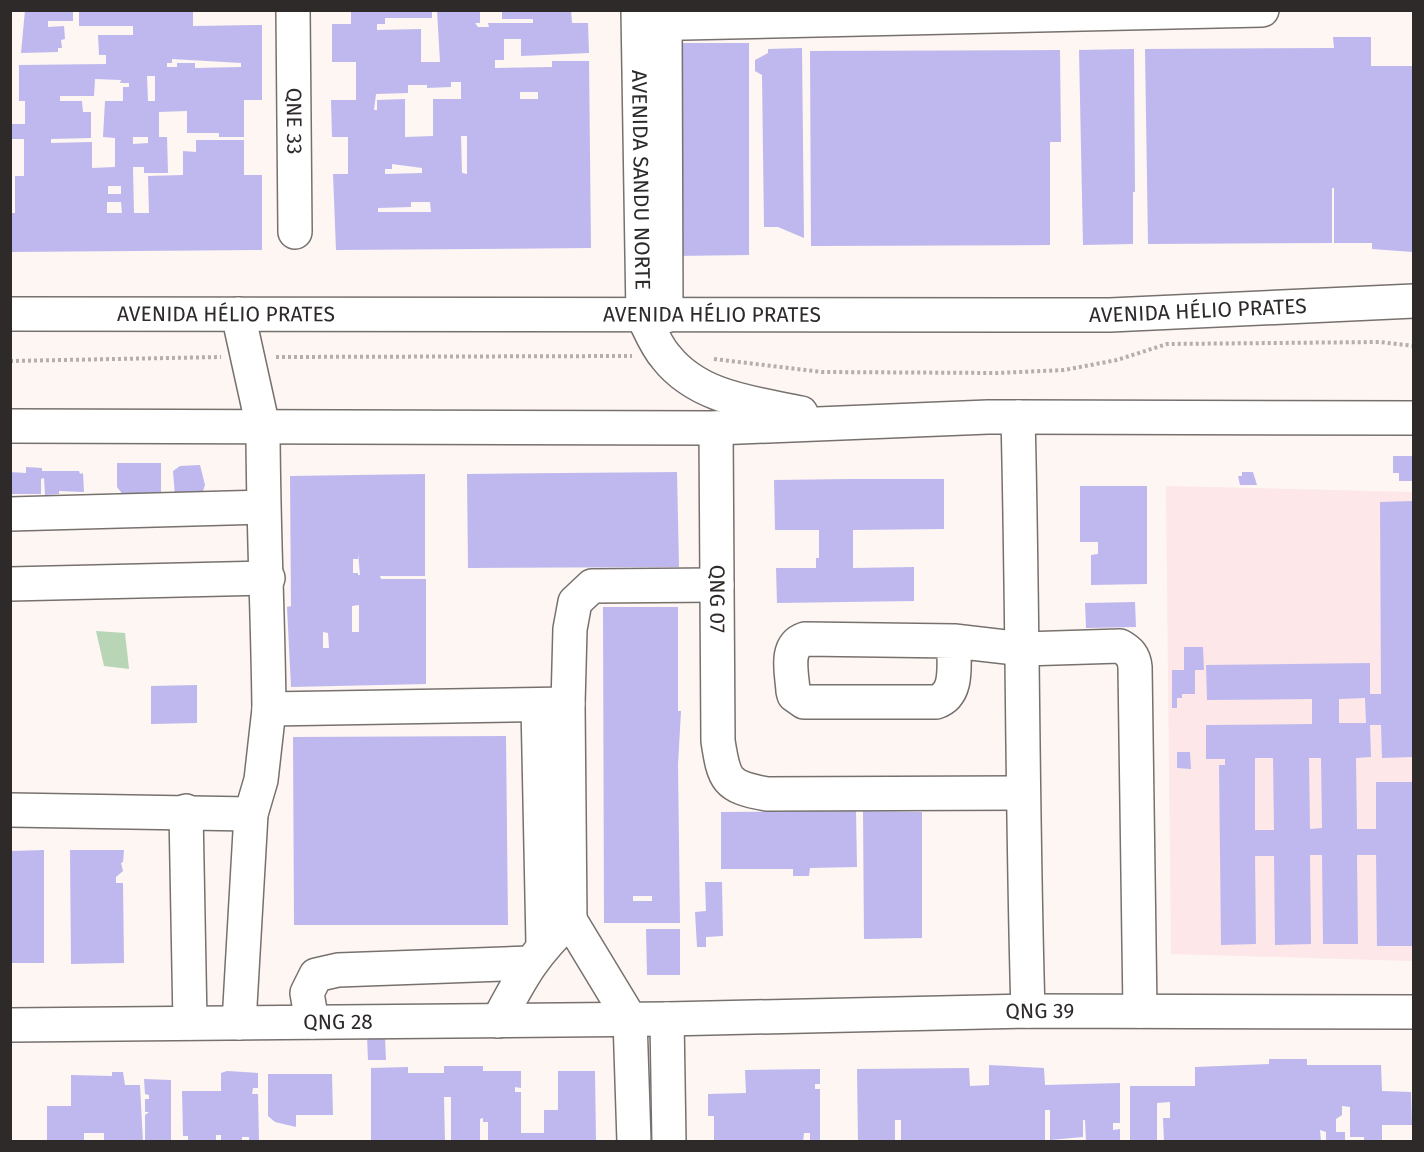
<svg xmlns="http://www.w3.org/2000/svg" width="1424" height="1152" font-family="'Fira Sans',sans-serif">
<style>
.education{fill:#fde7e8}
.green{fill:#b8d6b6}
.building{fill:#beb8ee;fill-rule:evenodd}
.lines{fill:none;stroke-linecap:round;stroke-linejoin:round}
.minor-casing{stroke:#77716e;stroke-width:36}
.major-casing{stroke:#77716e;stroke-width:36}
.path{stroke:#b4afac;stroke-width:4;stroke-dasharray:3 3;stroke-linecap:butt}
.minor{stroke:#fff;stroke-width:33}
.major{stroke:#fff;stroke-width:33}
.labels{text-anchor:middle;stroke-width:4.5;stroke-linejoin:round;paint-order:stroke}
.street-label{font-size:21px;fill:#2d2a29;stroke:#fff}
</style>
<rect width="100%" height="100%" fill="#fdf6f2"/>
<path class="education" d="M1166,486L1413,492V961L1171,954Z"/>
<path class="green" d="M96,631L125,633L129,669L104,666Z"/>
<path class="building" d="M25,10H73V21H48V27L64,26L65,39L61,40L62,48H58V52L21,53Z
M79,10H193V26L262,25V100H244V137H219V133H187V111L159,112V137H167L168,173H144V167H133L134,213H149L148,176L183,175V151L196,152V140H244V175H262V250L10,252V213H15V176H24V139H10V124H25V101H19V65L106,64V55H99L98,35H133V26H79ZM172,59L241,63V67L195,68V63H177V67H167V63H172ZM147,76H155V101H148ZM95,79L121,80L120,83H129V87H123V101H105L103,137L115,138V167L92,168V142L51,143V139L91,138V112H83L82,101H60V96H94ZM133,137H148V143L133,144ZM108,186H121V194H108ZM107,202H121L122,213H107Z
M351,10H432V18H385V24H377V30L421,29V62H440L437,10H480V23H475L478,27H489L488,23H533V19H502V10H571L572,23H588L589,53L521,56V39H504V60H495V68L552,67V61H589L591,248L336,250L333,174H348V137H332L331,100H356V62H332V24H351ZM451,82H461V99H433V136L405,137V99L377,100V110H374L376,94L408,93V85H427V88L451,87ZM520,92H538V99H520ZM461,136H467V174L462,173ZM392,164L422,168V173L385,174V169H392ZM411,202H430L431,212H378V208L411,207Z
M1333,37H1371V66H1413V252L1372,249V243H1334V188H1332V243L1148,244L1145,49L1334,48Z
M676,43H749V255L676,256Z
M802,48L804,238L778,227H764L762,75L755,71V60L768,53V49Z
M1134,49L1135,192H1133V244L1083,245L1079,50Z
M1060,50L1061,142H1050V245L811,246L810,51Z
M1393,456H1413V481H1399V473H1393Z
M117,463H161V497L124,496L117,487Z
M200,465L205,485L202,494L175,496L173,471L180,466Z
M26,467L42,468V471H79L80,474L83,473L84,492L59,491V494L45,495L44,478L41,479V494H10V472L26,473Z
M677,472L679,567L468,568L467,474Z
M1242,472H1253L1257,485H1240L1238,476H1242Z
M425,474V576H380L381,579H426V684L291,687L287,607L291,606L290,476ZM358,553L360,575H358V573H353V559H358ZM359,605V632H352V606ZM323,632L328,633L329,648H323Z
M851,479H944V529L853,530V568L914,567V601L777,603L776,568H816V558H819V530H775L774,480Z
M1080,486H1147V584L1091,585V555L1098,554V542H1080Z
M1413,501V757L1382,758L1381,725H1370L1371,757L1356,758L1357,829H1376V782H1413V946H1377L1376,855H1357L1358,944H1323L1322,855H1310L1311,944L1275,945L1274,856H1255L1256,944L1221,945L1219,765H1225V759H1206V725L1312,724V699L1207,700L1206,665L1370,663V694H1381L1380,502ZM1365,698L1366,723H1339V699ZM1255,758H1273L1274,830H1255ZM1309,758H1321L1322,828L1310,829Z
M1135,602L1136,627L1086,628L1085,603Z
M603,607H678V711H681L678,765L680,923H604ZM633,896H652V901H633Z
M1184,647H1203L1204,670H1195V694H1182V698H1177V708H1172V670H1184Z
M197,685V723L151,724V686Z
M506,736L508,925H294L293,737Z
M1177,752H1190L1191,769L1177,768Z
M856,811L857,867L810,868L809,876H793V869H721V812Z
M863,811L922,812V938L864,939Z
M44,850V963H10V851Z
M70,850H124L123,862L121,863L123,871L116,877V883H123L124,963L71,964Z
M705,882H722L723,936L706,937V947H697L695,912L706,911Z
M646,929H680V975H647Z
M367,1036L385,1037L386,1060H368Z
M1269,1059H1307V1065H1381L1382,1091L1411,1092L1412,1125H1382V1142H1364V1137H1350V1107L1342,1106V1115L1336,1119V1132H1345V1142H1326V1132L1320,1130L1321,1142H1164L1163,1118H1170V1102L1157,1103V1142H1130V1086H1195V1067L1269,1064Z
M989,1065L1044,1068L1045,1085L1120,1083V1123H1113V1130L1120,1129V1142H1086L1085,1120H1083V1137L1050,1140V1110H1045V1142H901V1120H895V1142H858L857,1069L969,1068L970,1086L989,1085Z
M444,1066H483V1071H521V1088L515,1087V1092H521V1133H544V1110H558V1071H595L596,1142H488V1122H483V1118L480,1119V1142H451V1097H444L445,1142H371V1068L408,1067V1073H444Z
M820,1069V1084H815V1089H820V1142H810V1133H804L803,1142H714V1116H708V1094L746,1093L745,1070Z
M227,1071L258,1073V1088H253L252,1094H258L259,1142H249V1137H242V1142H221V1135H216V1142H188V1136H183L182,1091H221V1073Z
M112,1072H123L125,1085H140L143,1142H104V1133H84V1142H47V1106H71V1075L112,1076Z
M268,1074H332L333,1115H296V1127L275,1122L268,1116Z
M144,1079L171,1080V1142H145V1115L149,1112H145V1099H149V1095L145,1094Z"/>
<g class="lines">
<defs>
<g id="minor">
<path id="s1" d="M293,10L295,232"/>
<path d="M665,23L666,316"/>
<path d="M639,24L1262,10"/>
<path d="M1018,417C1023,615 1022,813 1028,1011"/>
<path d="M263,427C263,521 268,615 269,709L568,704"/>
<path id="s2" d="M716,428L718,741C724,780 726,787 767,794L1022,793"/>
<path d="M10,514L263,507"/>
<path d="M10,584L268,578"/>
<path d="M954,641C953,662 960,694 936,702H804L794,695L793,691C792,673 784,646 805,639L954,641L1023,649L1120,646C1129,651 1134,656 1135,667L1140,1011"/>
<path d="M538,705L543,944"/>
<path d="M10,810L251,814"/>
<path d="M186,811L190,1023"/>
<path d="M570,920L568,704L570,629L575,602L592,586L717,585"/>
<path d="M667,1019L669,1142"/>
<path d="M498,1021C521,978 533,954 570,920L630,1019L634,1142"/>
<path d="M312,1022L307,993L316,975L338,970L529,963"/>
<path d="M239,1023L251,814L261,780L269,709"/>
<path id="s3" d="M10,1025L667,1019L1028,1011L1414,1012"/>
</g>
<g id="major">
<path id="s4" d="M638,10L643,316C650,330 656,346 666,357C698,398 753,403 801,413"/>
<path id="s5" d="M10,314L1110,315L1414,301"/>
<path d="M238,314L263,427"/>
<path d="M10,426L716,428L988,417L1414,418"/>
</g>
</defs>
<use href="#minor" class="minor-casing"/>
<use href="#major" class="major-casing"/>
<path class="path" d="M276,357L632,356
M714,359L822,372L998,373L1064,370L1117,360L1167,344L1380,342L1414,346
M10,361L221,357"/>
<use href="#minor" class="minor"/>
<use href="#major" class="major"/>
</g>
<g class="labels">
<g class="street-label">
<text dy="7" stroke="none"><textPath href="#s1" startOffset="111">QNE 33</textPath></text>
<text dy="7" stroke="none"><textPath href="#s4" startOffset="170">AVENIDA SANDU NORTE</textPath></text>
<text dy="7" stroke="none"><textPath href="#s5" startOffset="1188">AVENIDA HÉLIO PRATES</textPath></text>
<text dy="7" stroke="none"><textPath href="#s5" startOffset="216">AVENIDA HÉLIO PRATES</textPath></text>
<text dy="7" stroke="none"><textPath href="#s5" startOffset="702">AVENIDA HÉLIO PRATES</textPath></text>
<text dy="7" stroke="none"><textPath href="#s2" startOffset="171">QNG 07</textPath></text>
<text dy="7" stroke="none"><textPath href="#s3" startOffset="1030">QNG 39</textPath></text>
<text dy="7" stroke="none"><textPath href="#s3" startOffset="328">QNG 28</textPath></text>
</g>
</g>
<rect width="1424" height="1152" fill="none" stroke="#2d2a29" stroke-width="24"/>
</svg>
